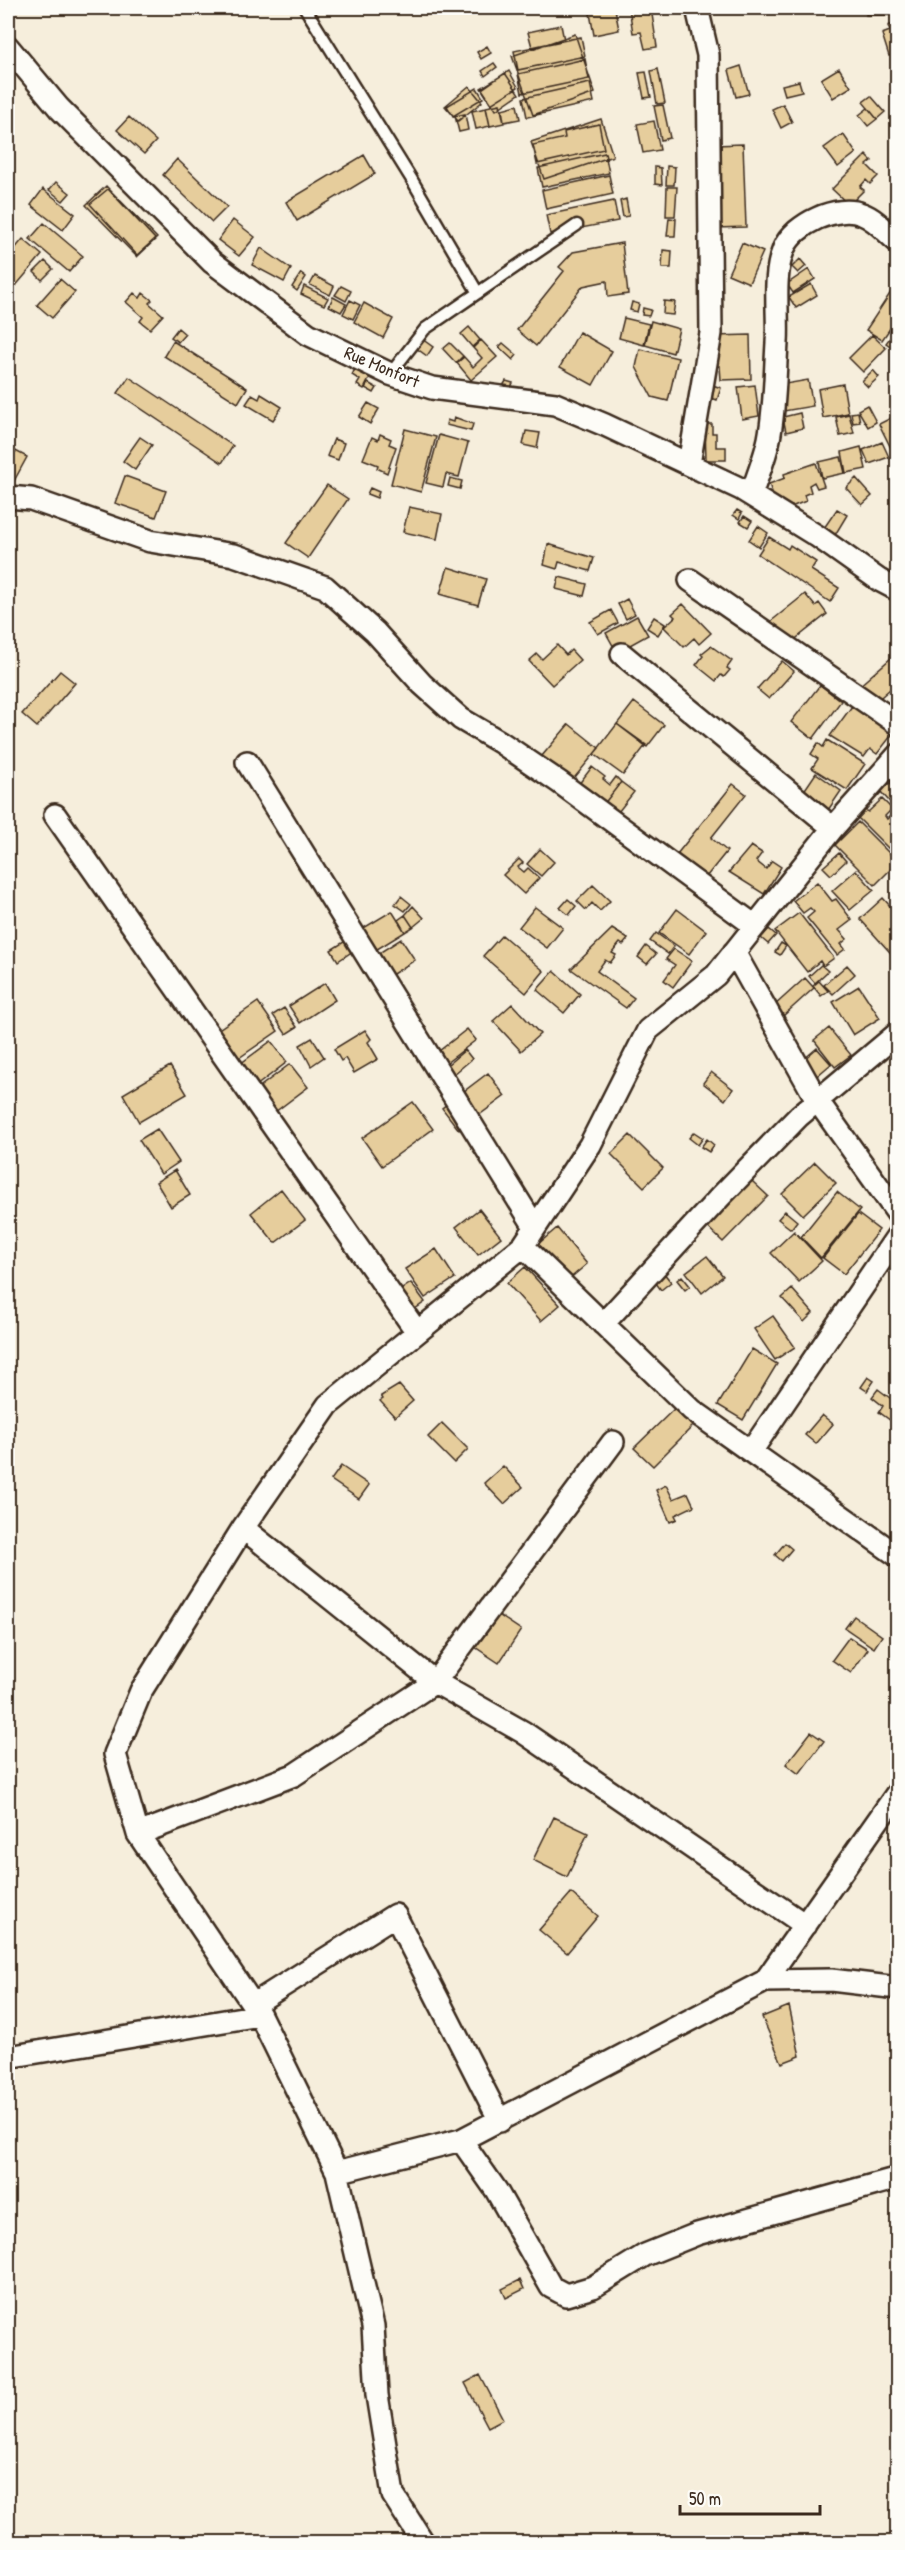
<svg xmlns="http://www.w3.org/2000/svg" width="905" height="2550" font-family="'Patrick Hand',sans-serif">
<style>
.building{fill:#e6cd9c;stroke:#3b2a1e;stroke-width:1.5}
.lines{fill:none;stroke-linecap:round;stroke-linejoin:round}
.service-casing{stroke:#3b2a1e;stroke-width:15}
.minor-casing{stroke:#3b2a1e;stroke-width:26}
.service{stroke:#fdfcf7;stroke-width:10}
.minor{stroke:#fdfcf7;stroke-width:21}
.labels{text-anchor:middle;stroke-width:4.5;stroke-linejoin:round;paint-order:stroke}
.street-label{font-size:18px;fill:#3b2a1e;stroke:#fdfcf7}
</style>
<rect width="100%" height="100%" fill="#f6eedc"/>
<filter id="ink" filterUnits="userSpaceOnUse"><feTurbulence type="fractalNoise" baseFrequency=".0167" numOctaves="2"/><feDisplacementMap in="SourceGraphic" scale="12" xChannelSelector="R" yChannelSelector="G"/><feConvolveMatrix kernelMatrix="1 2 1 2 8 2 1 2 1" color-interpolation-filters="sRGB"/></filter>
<g filter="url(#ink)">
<path class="building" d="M589,8H623L615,9L619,30L594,35Z
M629,8H651L657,47L645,49L641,32L633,33Z
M866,8H894V15H866Z
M898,22V53L889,56L882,34L890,31L888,26Z
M561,25L564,40L532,47L528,32Z
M575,34L595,93L533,115L512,56Z
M581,37L585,56L518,70L514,51Z
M487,46L491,53L481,59L477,52Z
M585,59L589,79L522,93L518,74Z
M494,63L497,67L485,76L482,71Z
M741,66L749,94L736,97L729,70Z
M839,68L851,87L833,98L821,79Z
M658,69L665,103L657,104L651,71Z
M509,71L518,87L491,104L481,88Z
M646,72L651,97L644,98L639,73Z
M505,73L519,94L496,110L482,89Z
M799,81L802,91L785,95L782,85Z
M590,83L594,102L527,117L523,98Z
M469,86L482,102L458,121L445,106Z
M477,88L483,98L453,116L447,106Z
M871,96L885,112L877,119L863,102Z
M500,104L504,123L490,126L486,107Z
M783,104L792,122L781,128L772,109Z
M517,105L520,119L504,122L502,109Z
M663,105L670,138L661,140L654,106Z
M486,108L490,126L476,129L472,111Z
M868,108L877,119L868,126L859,115Z
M465,114L468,130L459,132L455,116Z
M129,117L156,141L144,154L117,130Z
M601,119L613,156L544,179L531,142Z
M654,121L660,150L643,153L637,124Z
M599,124L604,149L537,164L533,145L565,138L564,132Z
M843,134L856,153L838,167L824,148Z
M743,144L746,227L717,228L715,145Z
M605,153L609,173L542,187L538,168Z
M364,155L375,174L297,221L286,202Z
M866,155L872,161L867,165L878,176L870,184L866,180L860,187L864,190L849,205L832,189Z
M177,159L227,207L212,222L163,175Z
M667,166L675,167L674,185H666Z
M655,167L661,168L662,185L655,184Z
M609,175L613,194L546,209L542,190Z
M56,182L70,193L63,201L49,190Z
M106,186L157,238L137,257L86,205Z
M667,187H677L675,216H666Z
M43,189L75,214L63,230L31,205Z
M108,189L155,239L137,255L90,204Z
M626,199L629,216L623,217L620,201Z
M614,201L618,221L550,234L546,215Z
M669,218L676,219L675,236H667Z
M233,220L255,237L239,256L218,240Z
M44,223L83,256L69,272L30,239Z
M23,239L42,255L14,288L8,282V257Z
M622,243L628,294L608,297L607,281L583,286L536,346L517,330L564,271L559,267L573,252Z
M742,243L763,252L749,283L728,274Z
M261,248L291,269L284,282L252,265Z
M663,250L672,251L671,268H662Z
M800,259L806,266L798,273L792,267Z
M45,261L53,269L42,280L34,272Z
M809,269L815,279L793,293L787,284Z
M301,273L306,277L297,291L292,287Z
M315,276L334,286L330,295L310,285Z
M60,279L75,292L52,318L37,305Z
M811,284L817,295L796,308L789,297Z
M304,286L328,298L324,305L301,294Z
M341,286L351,291L346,301L335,295Z
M895,286L898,288V317L882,340L866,330Z
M134,293L140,298L143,293L152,300L149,303L163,315L150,329L140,321L143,317L126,302Z
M333,297L346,304L341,312L329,306Z
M350,300L360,305L353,319L343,314Z
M664,301L675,302L673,315L663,314Z
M632,302L639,304L637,312L630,310Z
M364,303L393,319L383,338L354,322Z
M643,308L651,310L649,316L642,315Z
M624,318L649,324L644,345L619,338Z
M651,321L679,329L673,353L645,345Z
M469,327L480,340L472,347L461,334Z
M178,328L185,334L178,342L171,337Z
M579,332L612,351L593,385L560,367Z
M750,335L751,379L721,380L720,366L715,367L714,336Z
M872,335L886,348L863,372L849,358Z
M892,335L898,339V351L886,343Z
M422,339L433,347L427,356L416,348Z
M481,340L497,357L471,380L457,363L464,357L473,367L482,358L473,348Z
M173,341L247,388L238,403L164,356Z
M450,343L463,356L456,363L443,349Z
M503,343L517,355L513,360L499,347Z
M640,349L678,358L668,401L652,397L636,367Z
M355,369L370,377L364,389L357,385L360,380L352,375Z
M873,370L879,377L868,387L862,381Z
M129,377L233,446L222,463L118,393Z
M808,380L813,406L784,411L779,385Z
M506,381L513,383L510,389L503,386Z
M368,383L377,388L374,393L365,388Z
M710,384L721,388L717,400L706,396Z
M843,384L848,413L823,418L818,389Z
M755,385L759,416L742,419L738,387Z
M261,394L282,407L273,420L246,404L252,395L259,399Z
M368,403L379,409L370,424L359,417Z
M867,405L876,422L868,427L858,410Z
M858,412L860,422L853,423L851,413Z
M800,413L803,428L786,432L783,417Z
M849,414L854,433L840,436L836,417Z
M895,416L898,448L892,450L879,424Z
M454,417L473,424L471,431L446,425L447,420L453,422Z
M705,424H712V433H716V447H726V460H706Z
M405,429L436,437L421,492L391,484Z
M526,431L540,433L537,448L523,445Z
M380,434L391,439L389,444L396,447L387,473L377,468L378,465L363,459L372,437L378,440Z
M439,435L468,443L459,477L446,474L443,487L426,483Z
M140,437L152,445L135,470L123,461Z
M334,439L344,443L338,460L327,456Z
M882,442L889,457L869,464L863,450Z
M8,447L27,457L8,492Z
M861,447L866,469L846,473L842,452Z
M841,457L845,473L822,478L819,462Z
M816,463L824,486L817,488L814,482L809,485L811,492L804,495L806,501L786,509L783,502L776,505L769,484L785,478L784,474Z
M125,476L166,491L156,517L115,503Z
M450,478L462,481L460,489L448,486Z
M856,478L872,496L862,505L846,488Z
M327,485L348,499L308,558L286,543Z
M370,488L379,492L377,498L367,494Z
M409,507L442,514L437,539L403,532Z
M837,509L847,515L835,535L824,528Z
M737,510L742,513L739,519L733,515Z
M744,516L752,521L748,527L740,522Z
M758,526L768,533L759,547L749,540Z
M769,537L788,549L790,545L816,562L811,570L839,588L830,602L758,554Z
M548,544L594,558L590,571L559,562L557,569L544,565Z
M448,567L486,579L478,605L440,594Z
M559,577L587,584L584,596L556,589Z
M805,594L815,606L819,603L827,614L788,645L770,622Z
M627,599L635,614L626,619L618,604Z
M683,604L711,633L699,644L694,638L684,647L664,627L675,617L672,614Z
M611,610L618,623L598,634L590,622Z
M637,616L648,635L628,646L622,663L617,666L611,654L616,651L606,633Z
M654,617L665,624L658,635L647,628Z
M557,645L566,655L571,650L580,660L552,685L529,661L537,654L542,659Z
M711,646L732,661L727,668L730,670L724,677L721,675L716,681L696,665L703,656L701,654Z
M898,652V682L873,704L858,687Z
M782,661L794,671L769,699L757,689Z
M60,671L75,683L37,727L22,714Z
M820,685L841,701L813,739L791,722Z
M898,689V705L890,696Z
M634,702L664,725L647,747L617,724Z
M855,702L867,710L863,714L871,720L874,716L895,731L877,754L870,749L864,757L830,736Z
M569,724L599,748L566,788L536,763Z
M617,724L646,745L623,775L594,754Z
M827,740L865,764L847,790L812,768L818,759L811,754L818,743L823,747Z
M592,767L605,777L603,779L610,785L616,777L621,782L600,809L571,794Z
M816,773L841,791L820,822L795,804Z
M897,774L898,775V811L880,791L889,782L895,787L897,785L892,780Z
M621,782L634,792L607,826L600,809Z
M733,784L746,794L711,838L727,851L694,892L665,869Z
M882,799L892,809L885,816L887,819L895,811L898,814L896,856L858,818L866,810L868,812Z
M858,822L898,862L875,885L835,845Z
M751,846L762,853L756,861L766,869L772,861L781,867L764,894L729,872Z
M540,849L554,862L541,876L527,864Z
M839,853L846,861L831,875L823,867Z
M519,859L523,863L518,867L524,872L528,868L539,878L524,894L503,875Z
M856,870L874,890L850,910L832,891Z
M817,882L832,901L836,899L852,920L839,930L847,939L841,944L845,949L837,955L807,918L814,912L810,908L803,913L793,901Z
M593,885L610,901L600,911L592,903L586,910L577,901Z
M401,896L411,904L405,911L395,904Z
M883,898L898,915V961L860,919Z
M568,899L576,906L569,915L560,908Z
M413,906L424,918L413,927L405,915Z
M535,907L563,928L547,948L519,927Z
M677,909L706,931L689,954L659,933Z
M392,911L405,932L361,959L347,938Z
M799,913L834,958L823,966L820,961L807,972L775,931Z
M405,915L413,927L405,932L398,920Z
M612,929L628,939L623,945L620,943L612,953L616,955L610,963L605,960L597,971L634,998L626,1008L571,969Z
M769,929L776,935L768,944L761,938Z
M656,933L674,946L668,954L650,941Z
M502,935L544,971L526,993L483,956Z
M401,939L415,960L382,981L368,960Z
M347,940L353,951L338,961L331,950Z
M781,943L786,946L780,955L775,952Z
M646,946L656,954L647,964L638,957Z
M674,949L692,961L673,987L664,980L675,965L666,959Z
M821,965L828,971L815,983L809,976Z
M847,965L855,974L833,994L824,985Z
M554,971L580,994L564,1013L537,990Z
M805,978L814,988L783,1016L774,1006Z
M819,981L828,991L821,996L813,986Z
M325,983L335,1000L300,1023L289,1006Z
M859,986L880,1018L853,1035L833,1002Z
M258,1002L278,1031L236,1060L216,1031Z
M512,1004L540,1034L521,1051L493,1021Z
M284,1008L297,1027L286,1034L273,1015Z
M829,1028L851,1055L835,1067L814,1040Z
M467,1029L476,1040L437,1070L429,1059Z
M365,1030L371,1039L368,1042L378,1059L354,1073L345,1058L341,1061L334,1049Z
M312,1038L324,1057L311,1066L300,1045Z
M271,1041L287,1062L256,1086L240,1064Z
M817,1048L831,1064L804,1087L790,1071Z
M465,1050L472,1059L454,1074L447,1065Z
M290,1064L308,1087L271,1115L253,1092Z
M170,1066L187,1094L139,1122L123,1094Z
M711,1072L733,1089L725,1100L703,1083Z
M488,1073L505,1096L459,1130L442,1108Z
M413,1102L433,1129L382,1166L362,1138Z
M157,1129L179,1162L161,1174L139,1140Z
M694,1132L703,1138L698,1145L689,1138Z
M630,1135L663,1168L644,1187L611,1154Z
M707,1139L714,1145L709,1152L701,1147Z
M815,1162L836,1183L803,1215L782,1194Z
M738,1168L768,1196L723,1242L694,1214Z
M175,1170L190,1195L171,1207L156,1182Z
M281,1189L305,1220L275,1243L251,1213Z
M837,1192L860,1210L821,1258L801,1237Z
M479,1209L501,1237L478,1255L456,1227Z
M785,1211L797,1221L791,1229L778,1219Z
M858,1214L879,1230L844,1274L823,1258Z
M557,1228L587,1264L567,1281L537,1245Z
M794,1231L822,1261L799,1282L771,1253Z
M436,1249L455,1278L425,1298L405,1269Z
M707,1256L723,1276L702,1293L686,1272Z
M525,1267L560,1305L541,1321L507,1283Z
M663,1272L671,1282L661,1290L653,1279Z
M682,1276L690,1286L685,1290L677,1280Z
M411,1283L425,1302L412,1311L393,1295Z
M792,1289L813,1313L804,1322L782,1298Z
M773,1316L795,1347L775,1360L754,1329Z
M752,1349L777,1364L743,1420L718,1405Z
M868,1377L874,1381L867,1391L861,1387Z
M399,1385L413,1401L395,1417L380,1401L383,1399L381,1396Z
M878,1389L898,1404V1426L879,1412L883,1406L872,1397Z
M675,1408L693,1426L653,1466L634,1448Z
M822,1415L833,1424L816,1444L805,1435Z
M442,1423L468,1449L454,1463L428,1437Z
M341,1466L369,1485L359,1499L331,1480Z
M503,1466L523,1487L504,1504L484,1483Z
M666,1485L673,1499L688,1493L694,1506L675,1515L677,1519L670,1522L656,1490Z
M785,1543L792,1549L782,1561L775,1555Z
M494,1612L521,1630L499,1663L472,1645Z
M854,1616L882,1636L874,1648L845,1628Z
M849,1637L868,1649L851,1673L832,1660Z
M811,1732L824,1741L799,1774L786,1764Z
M554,1817L588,1833L567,1877L533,1860Z
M571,1893L598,1916L567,1953L539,1930Z
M789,2006L800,2056L782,2063L762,2017Z
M520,2280L524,2289L506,2298L502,2289Z
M480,2375L503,2419L488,2427L465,2383Z"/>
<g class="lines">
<defs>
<path id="service" d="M305,8L412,180L478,293
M390,374L425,329L577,225"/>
<path id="minor" d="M8,47L59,108L212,262L308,334L390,374L432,388L555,404L605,425L741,489L817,536L879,580L898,590
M689,464L711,333L708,55L697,8
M751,495C757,477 765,458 769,439C775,408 775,374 777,343C779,312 772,277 784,248C794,224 837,204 862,214C876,219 887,233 898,242
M8,497L31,499L150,541L234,555L325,587L375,632L422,684L461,719L500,742L559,782L755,926
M690,580L898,724
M622,654L833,828
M247,762L535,1227
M55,815L417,1332
M734,952L817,1100L898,1214
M523,1246L692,1410L898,1556
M603,1324L721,1196L799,1116L898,1033
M613,1442L435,1682L523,1732L805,1925
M752,1450L898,1235
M138,1834L294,1775L435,1682L243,1528
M765,1981L898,1792
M254,2004L395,1915L500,2121
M8,2057L260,2015
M461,2140L496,2190L551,2287L566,2295L593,2287L645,2255L697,2234L898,2178
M337,2172L461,2140L765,1981L831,1980L898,1988
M423,2542L393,2495L377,2395L373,2326L337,2172L260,2015L138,1834L115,1754L141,1691L243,1528L328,1405L523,1246L590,1145L648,1030L716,975L833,828L898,755"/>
</defs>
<use href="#service" class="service-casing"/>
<use href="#minor" class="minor-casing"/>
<use href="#service" class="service"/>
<use href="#minor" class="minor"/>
</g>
</g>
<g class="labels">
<g class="street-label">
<text transform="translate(382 367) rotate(23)" y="6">Rue Monfort</text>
</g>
</g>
<rect width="905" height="2550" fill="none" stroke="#fdfcf7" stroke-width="30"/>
<rect x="15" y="15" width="875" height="2520" fill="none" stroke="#3b2a1e" stroke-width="2" filter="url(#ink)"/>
<path d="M680 2505v9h140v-9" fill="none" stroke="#3b2a1e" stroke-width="3"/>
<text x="689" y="2505" font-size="18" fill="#3b2a1e" stroke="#fdfcf7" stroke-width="4.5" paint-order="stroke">50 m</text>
</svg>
